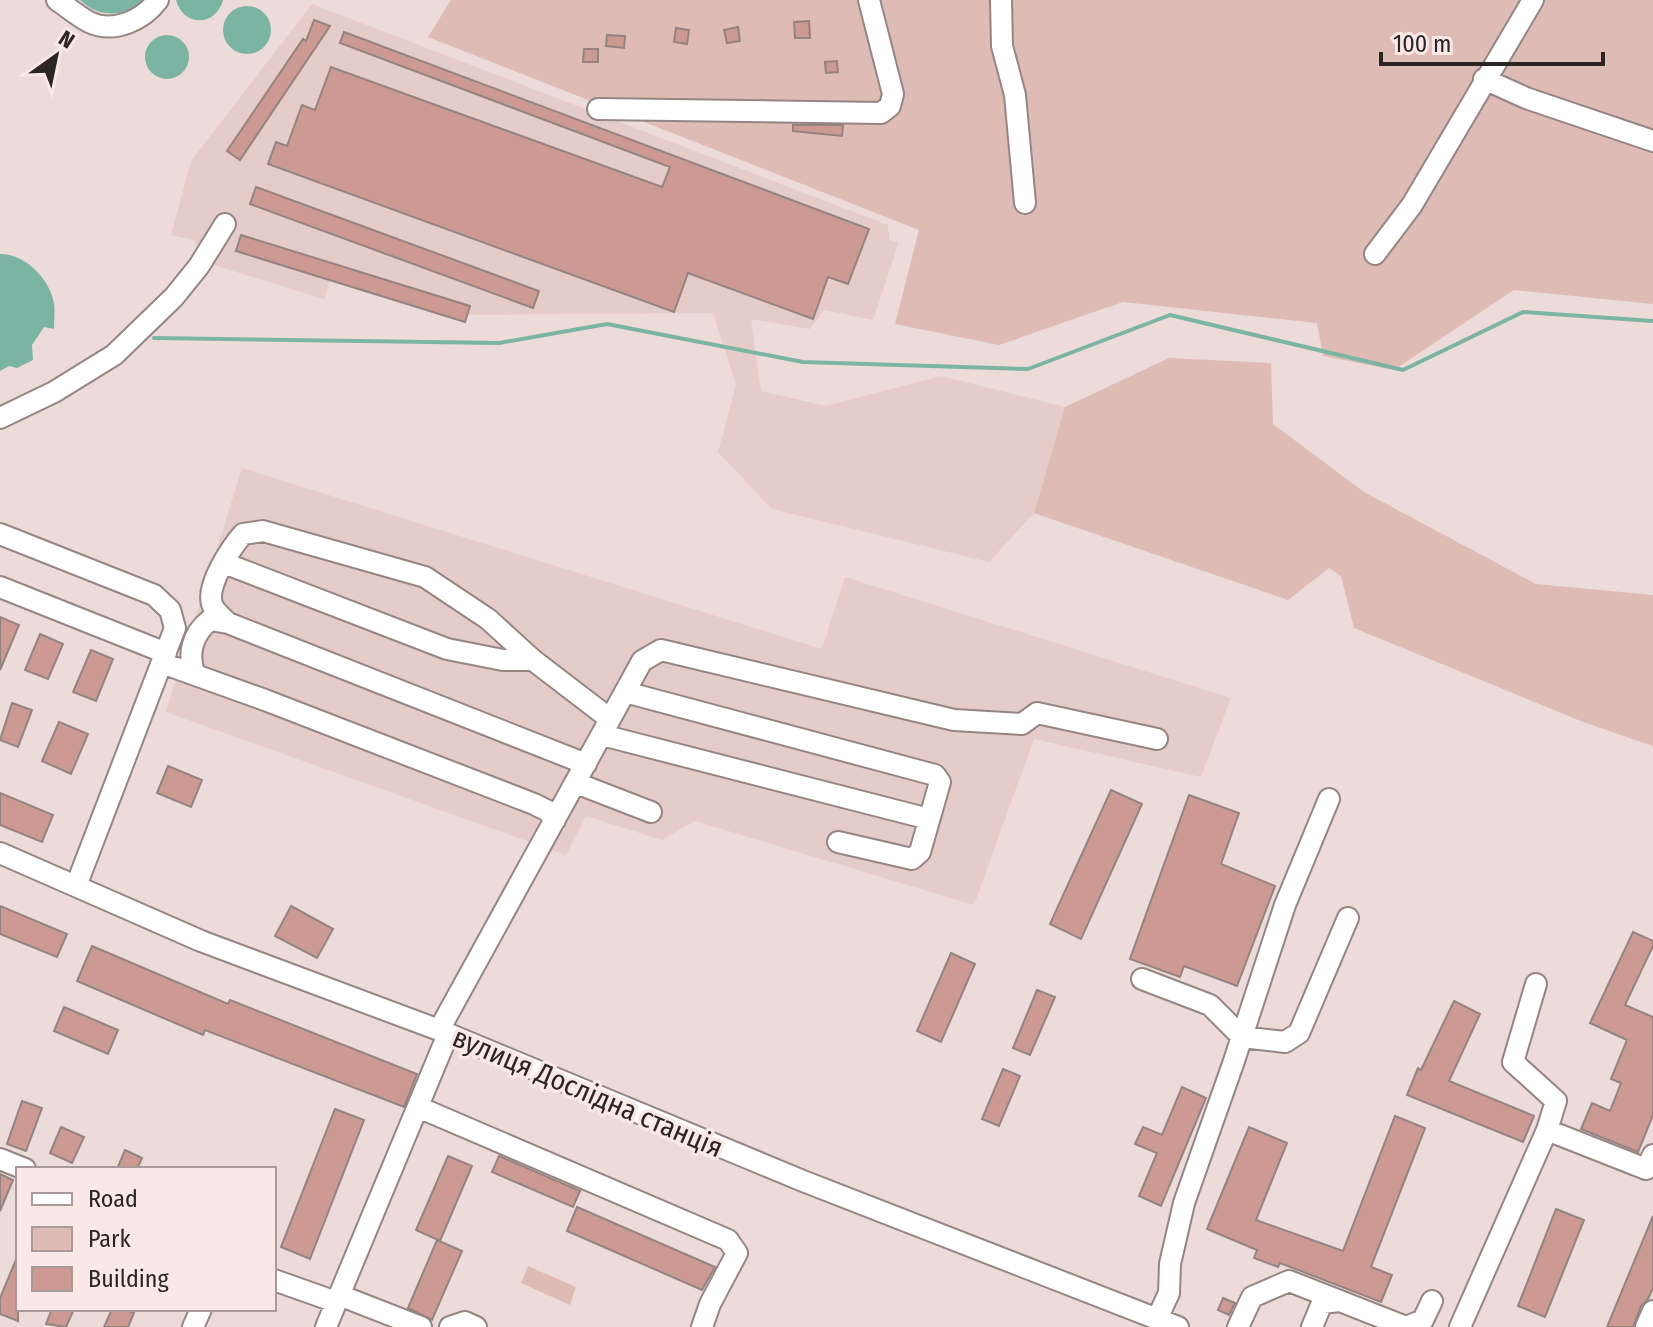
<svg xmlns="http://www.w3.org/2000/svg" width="1653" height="1327" font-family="'Fira Sans Condensed',sans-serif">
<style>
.built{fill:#e5ccc8}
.green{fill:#dfbbb5}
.water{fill:#7cb4a4}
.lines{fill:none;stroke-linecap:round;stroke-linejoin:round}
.stream{stroke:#7cb4a4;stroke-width:4}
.building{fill:#cd9a93;stroke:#938381;stroke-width:2}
.minor-casing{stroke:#958583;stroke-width:24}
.minor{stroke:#fff;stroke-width:20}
.labels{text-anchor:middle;stroke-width:7;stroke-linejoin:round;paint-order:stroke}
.street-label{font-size:28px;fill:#2b2524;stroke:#f9e8e5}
</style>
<rect width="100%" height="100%" fill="#ecdbd8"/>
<path class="built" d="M312,4L888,225L889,240L899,242L873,320L824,310L810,329L751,319L761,391L826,406L941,376L1065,407L1034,513L989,562L772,509L718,452L736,385L713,313L459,315L331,278L324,299L207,263L194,240L171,235L191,161Z
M242,468L822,649L845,577L1231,698L1201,777L1034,739L974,905L695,821L662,840L586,816L566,855L166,712Z"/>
<path class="green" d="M451,0H1653V304L1514,290L1394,370L1323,356L1317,323L1123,302L999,345L895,324L919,230L428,37Z
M1169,358L1271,363L1273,424L1364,492L1536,584L1653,595V746L1583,722L1354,628L1341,576L1329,568L1288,600L1034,513L1065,407Z
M528,1266L576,1287L570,1305L521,1283Z"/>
<path class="water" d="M80,0H146C125,16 101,20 80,0Z
M176,0H223C216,27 183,27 176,0Z
M223 30a24 24 0 1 1 48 0a24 24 0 1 1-48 0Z
M145 57a22 22 0 1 1 44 0a22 22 0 1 1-44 0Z
M0,254C24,253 50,279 54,303C55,311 54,320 54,329L44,327L32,345L33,360L17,368L9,366L0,371Z"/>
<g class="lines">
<path class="stream" d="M154,338L499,343L607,324L803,362L1028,369L1170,315L1403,370L1523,312L1653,321"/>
</g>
<path class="building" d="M314,20L330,26L240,160L227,151L303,39L306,41Z
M809,21L810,38H795L794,22Z
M738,27L740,41L727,43L724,30Z
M676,28L689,30L687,44L674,42Z
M344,32L869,229L848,284L828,277L813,319L688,273L674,312L268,164L276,142L287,146L302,105L315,110L331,67L662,187L670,167L340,43Z
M607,35L625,36L624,48L606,46Z
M584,49H598V62H583Z
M837,61L838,72L826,73L825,62Z
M793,125H843L842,136L793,131Z
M256,187L539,291L533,308L250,204Z
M241,235L470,306L465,322L236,251Z
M0,617L19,625L0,670Z
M40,634L63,644L48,679L25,670Z
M91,650L113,659L96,701L73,692Z
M12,703L32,710L18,747L0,740Z
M59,722L88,734L71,774L42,761Z
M168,766L202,780L191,807L157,793Z
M1111,790L1142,804L1081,939L1050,924Z
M0,793L53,815L42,842L0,825Z
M1189,795L1239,813L1221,864L1275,886L1237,986L1184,966L1180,977L1130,959Z
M0,906L67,934L57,957L0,934Z
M291,906L333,929L317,958L275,936Z
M1633,932L1653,941V946L1625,1005L1653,1017V1115L1638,1152L1581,1129L1592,1103L1610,1111L1621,1083L1611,1079L1627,1040L1590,1023Z
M92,946L228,1004L230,1000L417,1074L404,1107L205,1030L203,1035L77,981Z
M951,953L975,964L941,1042L917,1031Z
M1037,990L1055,997L1030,1055L1013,1048Z
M1454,1001L1480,1014L1449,1081L1534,1116L1523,1142L1407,1095L1418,1068L1421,1070Z
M64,1007L118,1030L108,1054L54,1031Z
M1003,1069L1020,1076L999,1126L982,1119Z
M1182,1087L1206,1098L1161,1206L1139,1196L1157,1153L1135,1144L1143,1127L1162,1135Z
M22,1101L42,1108L26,1151L7,1144Z
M335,1109L364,1120L310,1259L281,1247Z
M1395,1116L1425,1128L1371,1267L1392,1275L1381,1302L1280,1263L1278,1267L1254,1258L1257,1250L1207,1229L1249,1127L1287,1143L1256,1220L1343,1251Z
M61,1127L84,1137L72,1163L50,1153Z
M125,1150L142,1158L137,1169H117Z
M448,1156L472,1166L440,1241L416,1230Z
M499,1156L580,1191L573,1207L492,1172Z
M0,1174L13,1180L0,1211Z
M577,1207L715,1267L702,1290L567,1231Z
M1556,1209L1584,1220L1545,1317L1518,1306Z
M1653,1216V1288L1648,1299L1641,1306L1633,1327H1607Z
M437,1240L462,1251L432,1320L408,1308Z
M18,1255V1321L0,1314V1298Z
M1223,1298L1235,1303L1229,1315L1218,1310Z
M52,1309H74L66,1327L46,1324Z
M112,1309H124L134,1313L128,1327H104Z"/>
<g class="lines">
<defs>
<path id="minor" d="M57,0C67,7 78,16 89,22C114,34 143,20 158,0
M1001,0L1002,46L1015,95L1025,203
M1484,79L1526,98L1653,141
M598,109L881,113L890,106L893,94L869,0
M1375,254L1412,205L1533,0
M0,418L54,392L114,355L174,297L199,266L225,224
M0,534L154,595L170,610L175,628L76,886
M224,563L447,649L503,660H533
M0,587L166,653
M228,623C222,617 214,611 212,604C206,585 231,548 243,534L263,531L425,577L488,619L533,660L610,719
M162,663L265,700L534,804L548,811L555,820
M195,675C187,655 192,634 210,620L228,623L586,764
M625,692L935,775L940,782L920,852L912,859L838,842
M602,735L929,819
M576,783L651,812
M0,853L201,941L439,1030L803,1181L1178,1327
M1142,979L1210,1005L1242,1037L1285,1042L1299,1033L1348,918
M439,1030L642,661L661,650L954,720L1022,724L1037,713L1157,739
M418,1107L728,1240L737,1253L710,1304L702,1327
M1547,1130L1646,1169L1653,1155
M0,1159L25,1169
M274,1280L336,1302
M339,1295L421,1327
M1157,1319L1169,1293L1170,1264L1184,1203L1234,1061L1285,905L1329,799
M193,1327L201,1309
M326,1327L448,1034
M450,1327L465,1322L476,1327
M1238,1327L1252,1297L1289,1281L1340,1301
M1312,1327L1322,1303L1340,1301L1406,1327L1423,1320L1432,1301
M1460,1327L1547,1130L1556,1101L1513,1062L1536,984
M1646,1327L1653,1311"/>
</defs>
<use href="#minor" class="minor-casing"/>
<use href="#minor" class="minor"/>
</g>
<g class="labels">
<g class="street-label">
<text transform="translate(588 1092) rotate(23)" y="10">вулиця Дослідна станція</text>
</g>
</g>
<rect x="16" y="1167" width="260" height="144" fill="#f9e8e5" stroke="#a79a98" stroke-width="2"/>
<rect x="32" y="1193" width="40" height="12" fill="#ffffff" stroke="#a79a98" stroke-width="2"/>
<text x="88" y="1207" font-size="24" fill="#2b2524">Road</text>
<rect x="32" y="1227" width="40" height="24" fill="#dfbbb5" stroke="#a79a98" stroke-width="2"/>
<text x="88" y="1247" font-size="24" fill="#2b2524">Park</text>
<rect x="32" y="1267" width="40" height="24" fill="#cd9a93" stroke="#a79a98" stroke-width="2"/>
<text x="88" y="1287" font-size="24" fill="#2b2524">Building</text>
<g transform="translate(56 56) rotate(33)" stroke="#f9e8e5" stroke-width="6" paint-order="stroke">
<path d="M0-6L14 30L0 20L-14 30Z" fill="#2b2524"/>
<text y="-12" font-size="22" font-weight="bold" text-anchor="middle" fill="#2b2524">N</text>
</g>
<path d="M1381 52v12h222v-12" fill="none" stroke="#2b2524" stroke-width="4"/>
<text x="1393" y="52" font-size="24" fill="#2b2524" stroke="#f9e8e5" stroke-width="6" paint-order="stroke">100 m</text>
</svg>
